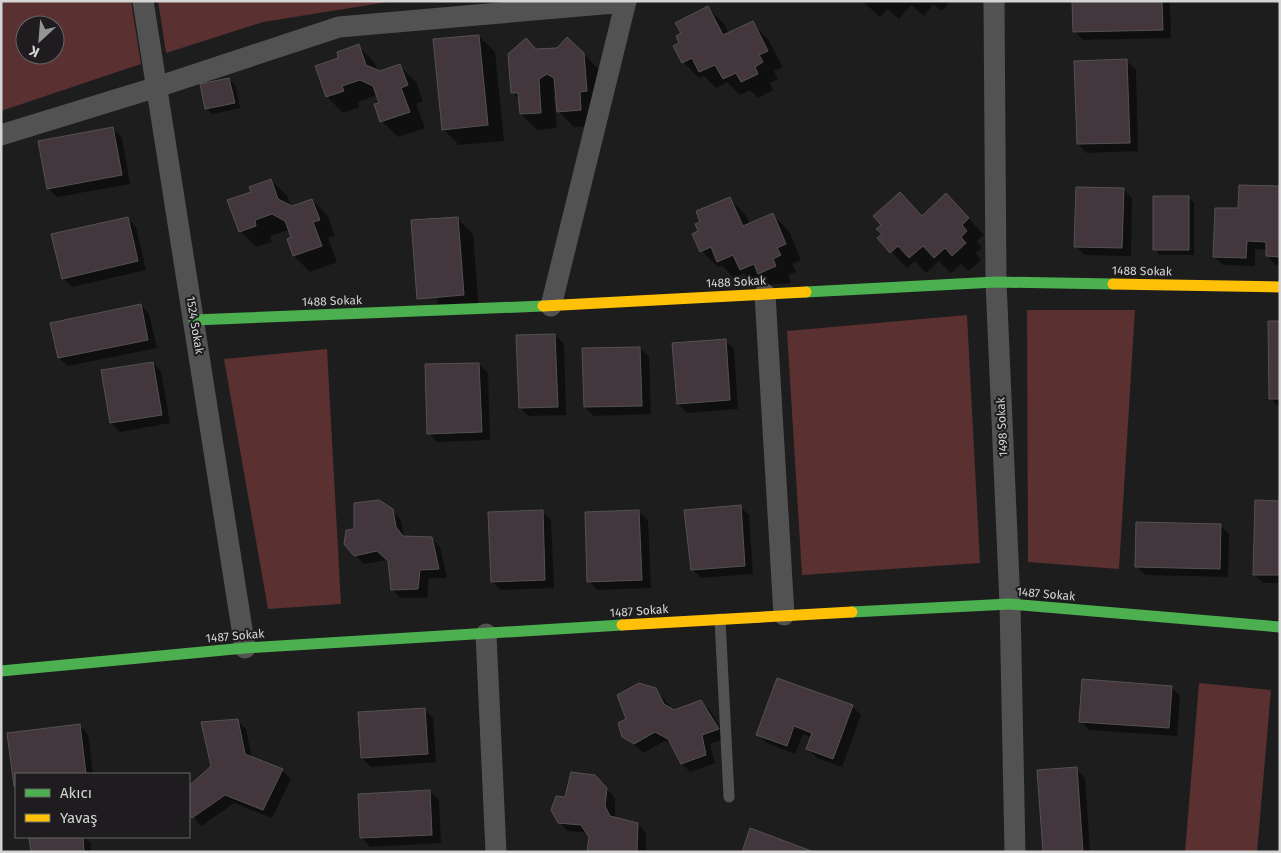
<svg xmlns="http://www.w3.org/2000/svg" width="1281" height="853" font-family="'Fira Sans',sans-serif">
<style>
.green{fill:#5a3031;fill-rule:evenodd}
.shadow{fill:#0007}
.building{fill:#43363c;stroke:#535252}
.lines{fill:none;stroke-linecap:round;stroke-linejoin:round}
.lane{stroke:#525252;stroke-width:11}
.street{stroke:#525252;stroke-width:21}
.fast{stroke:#4caf50;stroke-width:11}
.slow{stroke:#ffc107;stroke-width:11}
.labels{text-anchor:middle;stroke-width:4;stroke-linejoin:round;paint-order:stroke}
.street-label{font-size:12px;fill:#d5d4d5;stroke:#1e1c1e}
</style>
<rect width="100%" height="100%" fill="#1d1d1d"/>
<path class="green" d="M1,1H131L141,64L1,111ZM25,25H55V55H25Z
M158,1H394L263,22L166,53Z
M1027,310H1135L1119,569L1028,562Z
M967,315L980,563L802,575L787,331Z
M327,349L341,604L268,609L224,359Z
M1199,683L1271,690L1257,852H1185Z"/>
<path class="shadow" d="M862,1H950L942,11L933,4L924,16L911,5L899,19L887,9L880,17Z
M1073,1H1168L1170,4L1171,38L1083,40L1074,31Z
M708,8L724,24L729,34L752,23L768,39L783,67L774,71L778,79L770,83L773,90L758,98L750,90L740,95L727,82L716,88L704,76L699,78L683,62L681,43Z
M479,36L495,52L504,141L459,145L443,129Z
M358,46L374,62L378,72L399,65L416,82L423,101L416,104L425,128L398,137L382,121L380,103L376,95L358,102L359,107L343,113L327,97L317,66L340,58Z
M557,49L584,54L600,71L597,126L574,127L558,111L557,94L554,95L557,128L537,130L521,114L520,100L512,92L537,50Z
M1127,61L1136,70L1138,151L1087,153L1078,144Z
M229,79L235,85L240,108L212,114L206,108Z
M113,129L122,138L130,184L57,197L48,188Z
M271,180L287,196L291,207L312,200L328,216L335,236L328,238L337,262L310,272L294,256L289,230L270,236L272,242L256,247L240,231L252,193Z
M1279,187L1280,265H1276L1267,256V250L1255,249V266L1223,265L1214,256L1239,210Z
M1123,189L1132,198L1131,256L1084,255L1076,246Z
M900,193L923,217L962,211L984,235L977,241L982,248L976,253L981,260L969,271L961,264L951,273L939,261L926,273L915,261L907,268L879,239L883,234L882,225Z
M1188,197L1194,203V255H1160L1154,249Z
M729,198L745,214L750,225L773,215L789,231L801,260L792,264L796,272L788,275L791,283L757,286L744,273L734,278L722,265L718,267L702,251L700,232Z
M127,218L136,227L146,270L72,287L63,278Z
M457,218L473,234L479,311L434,314Z
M141,305L149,314L157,348L68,366L59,358Z
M1280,322V407H1279L1270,398Z
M555,335L564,344L566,415L529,416L520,408Z
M725,340L734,349L738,409L687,413L678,404Z
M640,348L649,357L651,414L594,416L585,407Z
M153,363L161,372L170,423L120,432L111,423Z
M479,364L488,373L490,440L437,442L429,433Z
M1280,502V583H1263L1254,574Z
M740,506L749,515L753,574L701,578L692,569Z
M392,510L401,520L404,537L431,538L440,547L447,578H429L427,598H401L392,589L389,562L387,560L364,564L355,555L356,530Z
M542,512L551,520L554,588L501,590L492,582Z
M639,512L648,520L651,588L597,590L589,581Z
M1220,525L1229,534L1228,577L1145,575L1137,567Z
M1171,687L1180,696L1177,736L1089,730L1081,721Z
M655,689L674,711L701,702L710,710L727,738L710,744L715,763L690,772L682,764L672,744L664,741L644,753L623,736L627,720Z
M852,706L861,715L842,767L817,758L808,749L812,738L803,734L795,754L767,743L758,734Z
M424,709L433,718L436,762L371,767L362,758Z
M237,720L246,729L252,759L282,770L291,779L272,818L234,803L201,826L189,811V788L212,766Z
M79,725L88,734L93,774H16V787L15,785L8,734Z
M1076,769L1085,778L1090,852H1044Z
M604,786L615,798V818L638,824L646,833V852H588L590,836L588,833L568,831L559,822L566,798Z
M430,792L439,800L441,843L370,847L362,838Z
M56,837H84L91,843V852H32L31,839Z"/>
<path class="building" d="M1072,1H1162L1163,30L1073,32Z
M708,6L723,35L753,21L768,51L759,55L763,62L755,67L758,74L741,82L736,73L723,79L715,65L699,72L692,58L682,63L673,46L679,43L676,36L681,33L675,23Z
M479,35L488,125L442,130L433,39Z
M567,37L584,53L587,91L580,92L581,110L557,112L554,78L547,74L539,79L541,113L520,114L518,93H511L508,54L526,38L536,49L557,48Z
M359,44L366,65L380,71L400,64L408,85L401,88L410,112L380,122L374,104L379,103L373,86L360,80L342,86L344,91L326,97L315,66L338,58L337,52Z
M1127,59L1130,143L1077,144L1074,61Z
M229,78L235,103L205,109L200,84Z
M113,127L122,175L47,189L38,141Z
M271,179L278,199L292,206L312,199L320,220L313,222L322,246L293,256L287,239L291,237L285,221L272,214L255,220L256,226L239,232L227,200L251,192L249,187Z
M1239,185L1279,186L1280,257L1266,256V242L1247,241L1246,258L1213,257L1215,208H1238Z
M1076,187L1124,188L1122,248L1074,247Z
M900,192L922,216L946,193L969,218L962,225L967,231L961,237L966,243L952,256L945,248L934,258L923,246L909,258L898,246L890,253L877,238L882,234L876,229L881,225L873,216Z
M1153,196H1189V250H1153Z
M730,197L743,226L773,213L786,244L777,248L781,255L773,259L776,266L758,274L754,264L740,270L733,255L717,262L711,247L700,252L692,234L698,231L695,224L700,222L696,211Z
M128,217L138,261L62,279L51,234Z
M458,217L464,295L417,299L411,220Z
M141,304L148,340L58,358L50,323Z
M1268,321H1280V399H1269Z
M555,334L558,407L519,408L516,335Z
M726,339L730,400L677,404L672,343Z
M640,347L642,406L584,407L582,348Z
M153,362L162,415L110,423L101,370Z
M479,363L482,432L427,434L425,364Z
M379,500L393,509L396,527L403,536L432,537L439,569L420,570L418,589L391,590L388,561L377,551L354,556L344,544L346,530L354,529V503Z
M1255,500L1280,501V575H1253Z
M741,505L745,566L691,570L684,510Z
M543,510L545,580L491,582L488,512Z
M639,510L642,580L587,582L585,512Z
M1136,522L1221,524L1220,569L1135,567Z
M777,678L853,705L833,759L806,749L812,733L794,726L787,746L756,735Z
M1082,679L1172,686L1169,728L1079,722Z
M639,683L656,688L664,704L674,710L701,700L719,729L702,735L706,755L681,764L668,739L655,732L634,744L622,737L618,723L626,719L617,695Z
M425,708L428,754L361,758L358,712Z
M238,719L245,754L283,769L263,810L225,795L192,818L189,814V786L211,766L201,722Z
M80,724L86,774H16V786H14L7,733Z
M1077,767L1083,852H1043L1037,770Z
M571,772L595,775L607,788L605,806L610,816L638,823L637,852H587L589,837L581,825L558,823L551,810L556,796L565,797Z
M430,790L432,835L360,838L358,794Z
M750,828L814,852H742Z
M83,837L84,852H31L29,838Z"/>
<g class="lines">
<path class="lane" d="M720,619L729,797"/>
<path class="street" d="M143,1L245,648
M994,1L996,282L1010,604L1015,852
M1,135L157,87L339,27L626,2
M765,294L784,615
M551,306L626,1
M486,634L496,852"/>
<path class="fast" d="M806,292L996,282L1113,284
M194,320L543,306
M852,612L1010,604L1280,627
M1,671L245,648L622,625"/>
<path class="slow" d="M1113,284L1280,287
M543,306L806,292
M622,625L852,612"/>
</g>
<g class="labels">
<g class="street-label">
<text transform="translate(1142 271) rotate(1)" y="4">1488 Sokak</text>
<text transform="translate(736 282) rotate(-3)" y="4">1488 Sokak</text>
<text transform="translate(332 301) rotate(-2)" y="4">1488 Sokak</text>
<text transform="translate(195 325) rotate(81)" y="4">1524 Sokak</text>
<text transform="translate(1002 427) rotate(-93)" y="4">1498 Sokak</text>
<text transform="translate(1046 594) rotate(5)" y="4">1487 Sokak</text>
<text transform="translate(639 611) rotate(-4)" y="4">1487 Sokak</text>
<text transform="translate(235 636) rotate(-5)" y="4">1487 Sokak</text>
</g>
</g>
<rect width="1281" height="853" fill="none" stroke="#d5d4d5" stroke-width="5"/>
<rect x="15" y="773" width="175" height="65" fill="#1e1c1e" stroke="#676667"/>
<rect x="25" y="789" width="25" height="8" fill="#4caf50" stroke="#676667"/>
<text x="60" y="798" font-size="15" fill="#d5d4d5">Akıcı</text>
<rect x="25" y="814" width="25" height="8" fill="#ffc107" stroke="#676667"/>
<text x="60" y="823" font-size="15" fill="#d5d4d5">Yavaş</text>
<g transform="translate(40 40) rotate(206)"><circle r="24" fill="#1e1c1e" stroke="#676667"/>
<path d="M0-4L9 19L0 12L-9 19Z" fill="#959495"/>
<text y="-8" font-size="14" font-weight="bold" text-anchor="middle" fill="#d5d4d5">K</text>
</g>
</svg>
